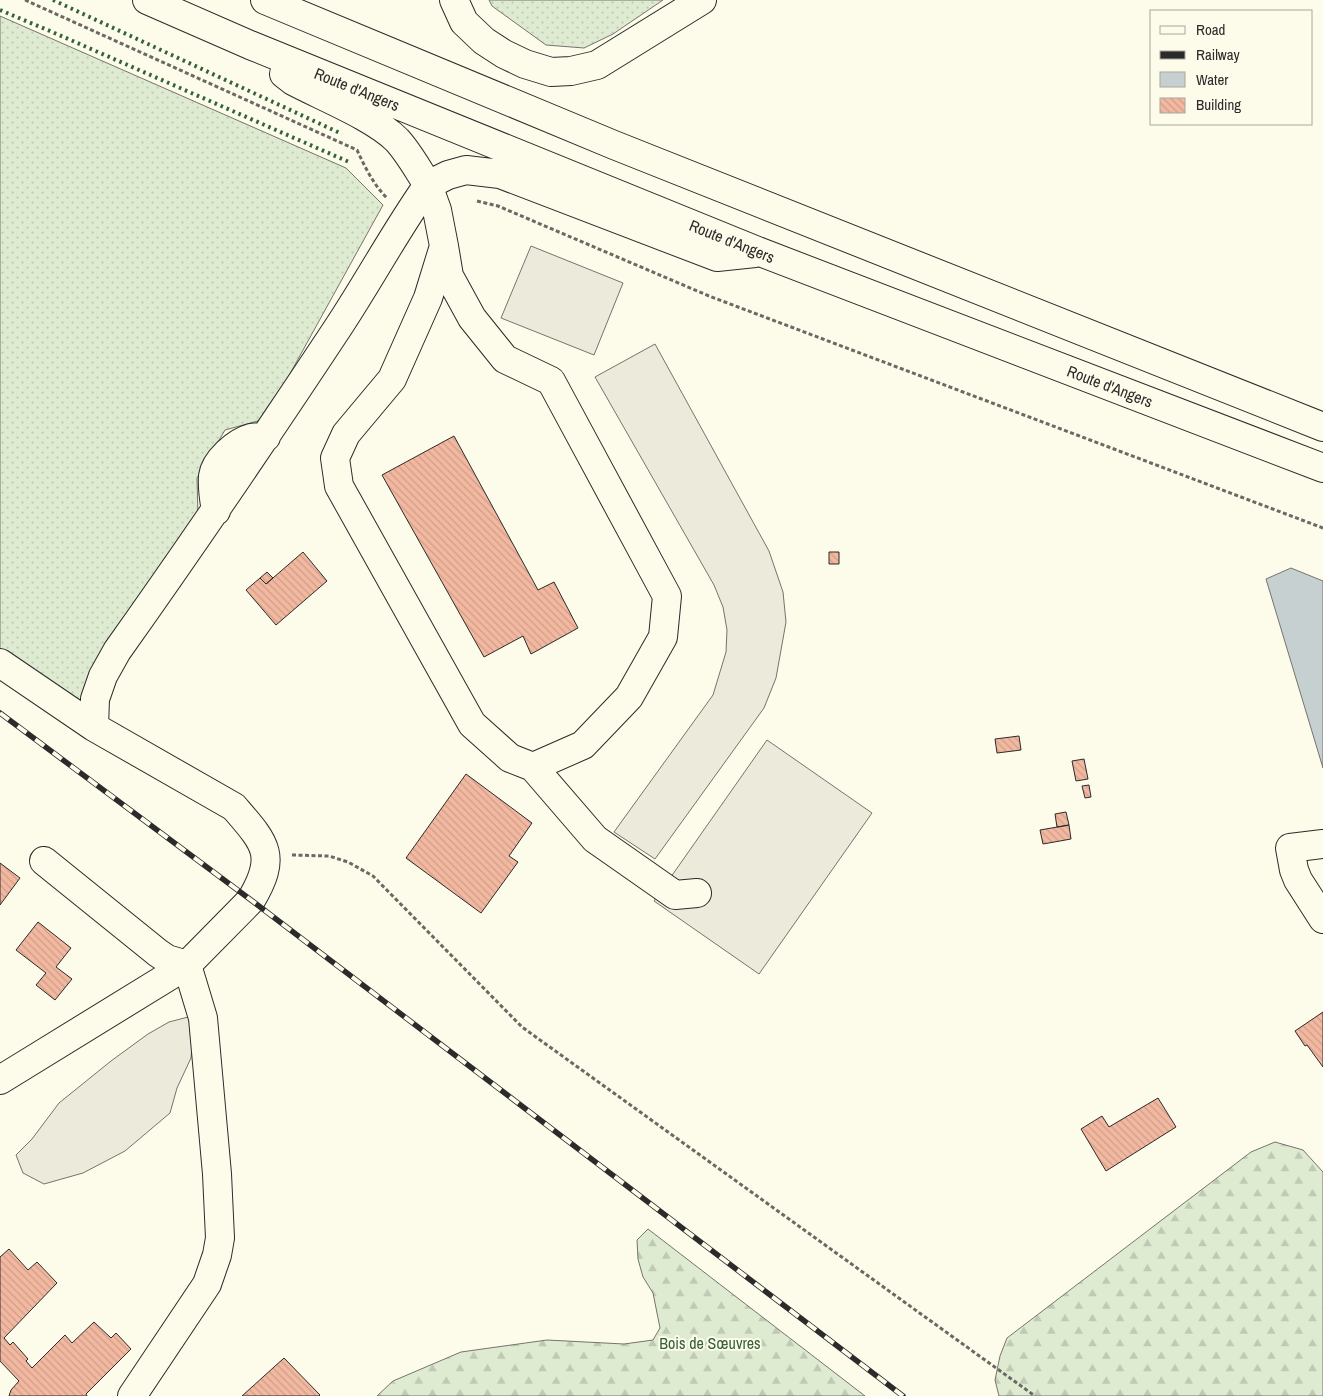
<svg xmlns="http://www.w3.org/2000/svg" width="1323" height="1396" font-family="'Archivo Narrow',sans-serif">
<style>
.grass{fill:url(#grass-dots);stroke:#74746e}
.forest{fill:url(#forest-firs);stroke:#74746e}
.parking{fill:#eceadb;stroke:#74746e}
.water{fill:#c7d0d0;stroke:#74746e}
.building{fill:url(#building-back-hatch);stroke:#2b2b2b}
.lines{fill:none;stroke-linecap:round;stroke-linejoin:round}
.minor-casing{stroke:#2b2b2b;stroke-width:30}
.highway-casing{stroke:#2b2b2b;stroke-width:30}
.path{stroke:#6a6964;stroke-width:3;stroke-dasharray:4 2.5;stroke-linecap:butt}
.minor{stroke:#fdfbea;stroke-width:28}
.highway{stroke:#fdfbea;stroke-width:28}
.rail-casing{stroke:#2b2b2b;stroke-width:5.5}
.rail{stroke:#fdfbea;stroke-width:4;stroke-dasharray:11;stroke-linecap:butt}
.hedge{stroke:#34623c;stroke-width:4;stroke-dasharray:2.5 4;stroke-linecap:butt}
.labels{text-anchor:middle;stroke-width:4;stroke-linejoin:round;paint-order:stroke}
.street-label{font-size:16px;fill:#2b2b2b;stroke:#fdfbea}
.park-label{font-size:16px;fill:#34623c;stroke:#fdfbea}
</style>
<defs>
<pattern id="grass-dots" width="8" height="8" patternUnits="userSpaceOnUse" patternTransform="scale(1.25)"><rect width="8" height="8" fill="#deebd1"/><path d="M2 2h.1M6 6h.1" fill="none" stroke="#bfcab4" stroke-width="1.8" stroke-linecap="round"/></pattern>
<pattern id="forest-firs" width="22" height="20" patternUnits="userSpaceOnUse" patternTransform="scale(1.25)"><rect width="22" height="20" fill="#deebd1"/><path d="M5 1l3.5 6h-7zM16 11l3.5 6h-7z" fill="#bfcab4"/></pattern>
<pattern id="building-back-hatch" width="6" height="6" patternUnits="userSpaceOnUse" patternTransform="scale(1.25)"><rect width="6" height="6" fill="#f2b8a0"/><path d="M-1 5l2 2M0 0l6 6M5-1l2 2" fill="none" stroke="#d09e8a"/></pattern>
</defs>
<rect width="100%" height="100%" fill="#fdfbea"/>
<path class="grass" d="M489,0H663L613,34L584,48L546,45L492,6Z
M0,16L346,168L383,205L265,419L225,430L197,478L198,517L78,704L0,650Z"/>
<path class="forest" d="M1275,1142L1303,1150L1323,1172V1396H999L995,1380L1000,1356L1007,1338L1251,1152Z
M648,1229L865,1396H377L393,1381L461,1352L547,1340L624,1344L653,1340L660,1328L653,1293L643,1277L638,1259L637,1240Z"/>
<path class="parking" d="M531,246L623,283L594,355L501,318Z
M655,344L769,551L783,592L786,622L776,678L764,708L655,859L614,832L713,695L726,652L727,630L723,607L714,585L595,377Z
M767,740L872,813L759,974L654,901Z
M188,1017L193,1035L191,1058L177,1088L170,1113L125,1151L83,1173L44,1184L23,1173L16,1155L32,1139L59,1103L111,1061L148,1034L169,1022Z"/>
<path class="water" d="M1291,568L1323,581V768L1266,579Z"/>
<path class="building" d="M454,436L538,590L554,582L578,628L531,654L523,636L484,657L382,475Z
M303,552L327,581L276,625L246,590L260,578L266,584Z
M829,552H839V564H829Z
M267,572L273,578L266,584L260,578Z
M1019,736L1021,750L997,753L995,739Z
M1084,759L1088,779L1076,781L1072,761Z
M466,774L532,823L509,856L518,862L481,913L406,858Z
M1089,785L1091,797L1085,798L1082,786Z
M1066,812L1069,825L1057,827L1055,814Z
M1069,825L1071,839L1043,844L1040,830Z
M0,863L20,878L0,905Z
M38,922L71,948L56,967L72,979L55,1000L36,985L46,973L16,950Z
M1323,1012V1067L1307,1045L1305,1046L1295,1031Z
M1158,1098L1176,1127L1106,1171L1081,1129L1102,1116L1109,1127Z
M9,1249L28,1270L37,1262L57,1283L4,1338L10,1345L13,1342L28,1359L26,1361L32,1368L65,1335L72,1343L94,1322L111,1338L116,1333L131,1349L86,1394L87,1396H9L11,1390L19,1381L0,1361V1257Z
M284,1358L320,1395L319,1396H242Z"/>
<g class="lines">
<defs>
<path id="minor" d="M454,0L464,22L484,41L504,54L525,64L551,72L571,71L597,65L702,0
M428,185L437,210L444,246
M444,246L449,276L472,318L505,359L551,381L667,596L663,637L629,697L583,745L533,767L510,758L472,724L339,486L335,458L346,434L392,379L428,298Z
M216,511C214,500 212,488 213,476C215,461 236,442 251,438C256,437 261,437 266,437
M0,663L94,727
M533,767L595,839L675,895L697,893
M1323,844L1290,848L1294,870L1298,880L1323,919
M44,861L158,953L167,959L187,965L203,1018L217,1174L220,1238L217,1255L207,1284L132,1396
M0,1080L187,965L251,900C278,855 265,843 234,807L94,727L95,699L103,676L117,651C193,544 267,435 339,326C370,279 396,230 428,185"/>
<path id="highway" d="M147,0L250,45L760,252L1323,468
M265,0L614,145L1323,427
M284,74L293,81C323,97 374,117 397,140C409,153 418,170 428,185L448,175L466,170L500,174L717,257L755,253"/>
</defs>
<use href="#minor" class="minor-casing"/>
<use href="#highway" class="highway-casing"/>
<path class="path" d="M25,0L357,150C365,167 373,184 387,198
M477,201L498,206L709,296L1323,528
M292,855L329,856L348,862L373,876L522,1027L1035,1396"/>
<use href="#minor" class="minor"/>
<use href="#highway" class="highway"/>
<defs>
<path id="rail" d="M0,713L251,900L903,1396"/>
</defs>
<use href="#rail" class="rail-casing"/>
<use href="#rail" class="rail"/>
<path class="hedge" d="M53,0L342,134
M0,10L50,31L349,162"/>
</g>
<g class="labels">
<g class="street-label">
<text transform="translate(357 89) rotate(22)" y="6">Route d'Angers</text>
<text transform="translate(732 241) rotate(22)" y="6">Route d'Angers</text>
<text transform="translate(1110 386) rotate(21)" y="6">Route d'Angers</text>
</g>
<g class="park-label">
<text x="710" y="1349">Bois de Sœuvres</text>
</g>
</g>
<rect x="1150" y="10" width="162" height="115" fill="#fdfbea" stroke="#a9a89e"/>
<rect x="1160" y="26" width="25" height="8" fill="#fdfbea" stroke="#a9a89e"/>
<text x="1196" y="35" font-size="15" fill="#2b2b2b">Road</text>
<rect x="1160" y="51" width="25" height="8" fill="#2b2b2b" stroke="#a9a89e"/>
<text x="1196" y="60" font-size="15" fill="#2b2b2b">Railway</text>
<rect x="1160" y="72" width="25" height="15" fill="#c7d0d0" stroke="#a9a89e"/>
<text x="1196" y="85" font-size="15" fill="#2b2b2b">Water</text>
<rect x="1160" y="98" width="25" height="15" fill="url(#building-back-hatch)" stroke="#a9a89e"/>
<text x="1196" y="110" font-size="15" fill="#2b2b2b">Building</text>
</svg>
